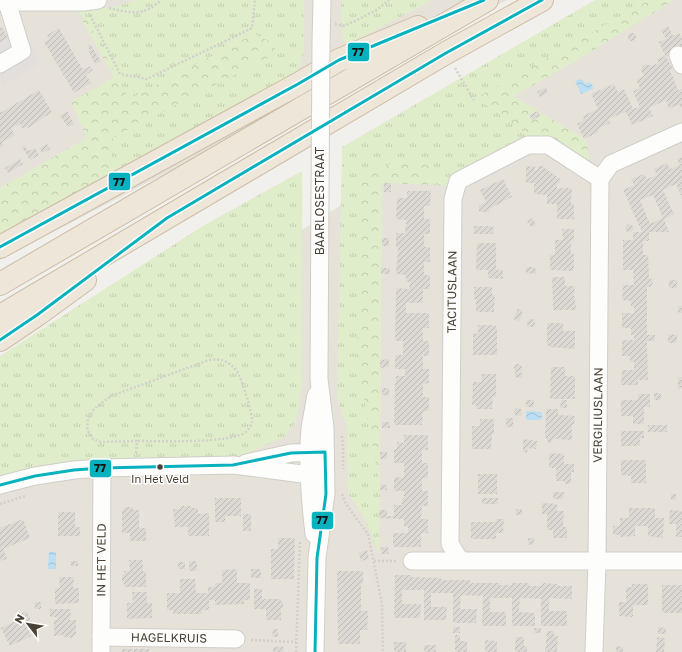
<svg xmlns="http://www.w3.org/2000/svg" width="682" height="652" font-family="'Golos Text',sans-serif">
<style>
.residential{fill:#e6e2d9}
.grass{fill:url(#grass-tufts)}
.forest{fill:url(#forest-crowns)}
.parking{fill:#e2dfdc}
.water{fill:url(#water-waves)}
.building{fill:url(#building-hatch);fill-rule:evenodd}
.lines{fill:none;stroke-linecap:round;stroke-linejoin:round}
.minor-casing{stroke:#d0cec9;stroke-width:19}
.highway-casing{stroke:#ccbda6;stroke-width:24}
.path{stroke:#d2d0ca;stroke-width:2.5;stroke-dasharray:2 2;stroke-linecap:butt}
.minor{stroke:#fdfdfc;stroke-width:17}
.highway{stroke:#ede6d9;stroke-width:22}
.minor-bridge-casing{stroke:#d0cec9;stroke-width:19;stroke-linecap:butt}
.minor-bridge{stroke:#fdfdfc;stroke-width:17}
.bus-1-casing{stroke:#fff;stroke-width:6}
.bus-1{stroke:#07b2be;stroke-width:3}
.bus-dot{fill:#4a4237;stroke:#fff;stroke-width:1.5}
.labels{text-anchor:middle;stroke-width:3;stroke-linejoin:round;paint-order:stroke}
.bus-label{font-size:11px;fill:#4a4237;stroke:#fff}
.street-label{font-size:12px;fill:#4a4237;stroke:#fff}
.line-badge{stroke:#fff;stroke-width:1.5}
.pale-badge-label{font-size:11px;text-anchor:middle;font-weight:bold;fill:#111}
</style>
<defs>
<pattern id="grass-tufts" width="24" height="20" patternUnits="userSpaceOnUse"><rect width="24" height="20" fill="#e0edcb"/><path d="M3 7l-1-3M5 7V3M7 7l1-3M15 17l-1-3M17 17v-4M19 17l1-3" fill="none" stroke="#c2ccaf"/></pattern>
<pattern id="forest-crowns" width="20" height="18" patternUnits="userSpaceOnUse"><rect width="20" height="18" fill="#e0edcb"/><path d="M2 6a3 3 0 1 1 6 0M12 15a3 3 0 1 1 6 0" fill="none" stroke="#c2ccaf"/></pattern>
<pattern id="water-waves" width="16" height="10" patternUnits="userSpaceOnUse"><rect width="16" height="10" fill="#bbdef2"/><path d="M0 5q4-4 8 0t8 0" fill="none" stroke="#a2c0d0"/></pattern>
<pattern id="building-hatch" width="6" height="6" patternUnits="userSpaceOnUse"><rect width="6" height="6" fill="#dcd9d4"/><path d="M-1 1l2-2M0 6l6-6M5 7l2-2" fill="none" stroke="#bebbb7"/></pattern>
</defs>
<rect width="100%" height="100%" fill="#f2f0ec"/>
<path class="residential" d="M0,0H507L330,87L0,260Z
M673,0H682V652H0V434L91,363L514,96Z"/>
<path class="grass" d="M133,0H304V50L298,72L109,177L113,137L274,55L275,44L254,34L129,100L86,19L79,13L70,10C90,9 114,10 133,0Z
M341,0H433L345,46L341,30Z
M595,0H649L477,98L533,138L449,186L433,185L431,175L407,160C387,163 377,170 361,183L357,358L380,487L379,555C375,542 370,529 363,516C359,508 352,501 348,492L347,427L337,399L342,147Z
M302,171V386L296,421L285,437L238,457L0,479V356L206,224Z"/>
<path class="forest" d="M649,0H674L579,59L514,96L586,140L590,163L533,138L476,98Z
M81,19H86L129,99L254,34L275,44L274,55L113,137L109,177L0,237V188L87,138L71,102L114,77Z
M407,160L420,161L429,167L433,185L382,183L380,487L357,358L361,183C377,170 387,163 407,160Z"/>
<path class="parking" d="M21,30L40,63L4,84L0,77V42Z"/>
<path class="water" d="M580,79L584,81L585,84L589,82L592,84L593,89L581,94L575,81Z
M526,411L541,412L542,414V418L540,420H526Z
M49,552H56V569H48Z"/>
<path class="building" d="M668,26L673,36L679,33L682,39V49L666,57L673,69L670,70L678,90L682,89V107L681,108L679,104L669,109L666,100L649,108L653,116L632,125L626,112L608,119L610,123L598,129L599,132L584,139L577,124L584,120L583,116L598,109L591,94L614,84L618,92L624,89L633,109L640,107L633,91L640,88L636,80L644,76L641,70L642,66L647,64L651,66L659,63L657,59L665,56L659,42L666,39L661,30Z
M2,27L8,38L0,42V28Z
M59,28L83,70L90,66L93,70L86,75L91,83L74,93L44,42L49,39L47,35Z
M628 37a4 4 0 1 1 8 0a4 4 0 1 1-8 0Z
M90,44L101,61L95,64L88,51L90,50L87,46Z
M546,87L548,93L540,97L537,92Z
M39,90L52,112L28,128L27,127L23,129L20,124L11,128L15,135L2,142L4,145L0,148V113Z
M67,111L74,124L68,127L60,116Z
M538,111L540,116L532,120L529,115Z
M47,144L50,149L42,153L39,148Z
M24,145L28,151L35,148L39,155L30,160L22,147Z
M682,157V198L676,184L663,190L674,214L664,219L669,232H649V241H643V255H648L649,279H652L653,283L650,287H647V335H655V341H647L648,380H638V385H621L622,370H634V362H630V356H622V340H634V335H631V328H622V313H634V307H631V301L622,300L623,285H634L633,270H623V240H633V232H642L623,190L634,185L631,179L644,174L647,179L657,175L654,169L667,163L670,169L680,165L677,159ZM653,195L663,218L650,224L640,200Z
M20,159L23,164L8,173L5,168Z
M526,166L535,167V170H537L539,166H542L560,179L561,182L557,184V188H572L571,204H574V219H557V204H547V195L534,194V184L537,183H526Z
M503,179L512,197L489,209V212H479V205L486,202L480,190Z
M384,183H391V192H384Z
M407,191H431L430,206H424V219H430V234H424V247H430V262H424V275H430V289H423V303H406V313H429V328H423V341H429V356H423V369H429V383L423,384V397H429V411H423L422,425H394L395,383H396V376H405V369H395V355H403V341H395L396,288L409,289L410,282H406V275L396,274L398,247H396V233H405V226H406V220L396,219L397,198H407Z
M532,218L536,224L532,227L527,222Z
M628,224L632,225L634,228L631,232H627L625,228Z
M474,226H491V227H494L493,234H474Z
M562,229H574V241L571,240V254H574V271L550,270V255H555V240H563Z
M382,238H389V246H382Z
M477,243H496V270H503V279L488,278V270H476Z
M526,267H533L536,269V274L526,273Z
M381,268H390L389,274H381Z
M552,277H565V286H575L574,296H575L576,310H553Z
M669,280H677V288H669Z
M474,287H492V295H495L494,312H476V299H474Z
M678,306H682V313H678Z
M518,309L522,310V315L519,321L513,319Z
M527 323a4 4 0 1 1 8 0a4 4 0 1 1-8 0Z
M547,323H563V331H575V349L550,347L547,344Z
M478,325H494L497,327V355H473V333L478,334Z
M668,334L677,335V343H668Z
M389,359V367L380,368V360Z
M514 368a4 4 0 1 1 8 0a4 4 0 1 1-8 0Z
M551,367H565V376H575V399H550Z
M515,372L523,373L522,378L515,377Z
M482,374H496V397H493L492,409H476V405H472L473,382H481Z
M682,377V387L678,389V378Z
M382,388H389V396L382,395Z
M654,393H661V400H654Z
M638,394H650V407H644V424H633V416H621V400H638Z
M526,400H534V407H526Z
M561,400H567V408H560Z
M514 412a4 4 0 1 1 8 0a4 4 0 1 1-8 0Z
M546,409H558V415L575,416L574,424H572V440L554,439L551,443H549L545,437Z
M506,418H513V427H506Z
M480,419H494V434H492L491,449H472V426H480Z
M382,422H390V428H382Z
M648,425H667V432H648Z
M621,431H644V438H640V446H621Z
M404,435H428V450H422V463H428V478H422V491H428V506H422L421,519H428V533H421V547H393V533H408V526H404V519L379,518V510H387V516H394V505H402V498H404V491H394V477L404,478V463H394V449H397V442L404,443Z
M523,439L537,441L536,449L528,448L527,453L523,452Z
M380,452H387V459H380Z
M549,453L564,454V464H574V472H571V482L569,484H565L564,481H556V468H549Z
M621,460H646V483H631V476L621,475Z
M478,474H497V494H478Z
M381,484L387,485V490H380Z
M553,492H564L563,499H553Z
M671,494H676V500H671Z
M215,498H241V516H225V522H215Z
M482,498H498V504H482Z
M542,503L557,504V511H564L563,527H567V538H553V530H547V514H542Z
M181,506H191V508H198V514L209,513V536H188V527H175L173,509H181Z
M124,507H133V510H139V528H146V541H130V533H122V510H124Z
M629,508H655V518H664L663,537L662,538L648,536V526H635V536L621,537L620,535H613V526H620V518H629Z
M516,509H522V515H516Z
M670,510L682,511V537H676V524H669Z
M58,512H75V527H80V536H58Z
M243,514H251V531H243Z
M23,519L30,538L3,549L7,559L0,561V528Z
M496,519H504L503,533H496V539H471V522H496Z
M278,538H295L294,579H271V549H278Z
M528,538H534V544L528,545Z
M388,546L389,554H382L381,548Z
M367,550L369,559L361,561L359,553Z
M129,560H143V571H146V587H124V583H122V575L124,574V571H130Z
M71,561H78V566H71Z
M189,561H197V571H189Z
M178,562H185V569H178Z
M237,569V583H250V600H244V604L215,605V600H209V610H202V614H173V610H167V593H180V579H195L196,593H208V587H215V583H222V570Z
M251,569H261V578H251Z
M337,571H363V584H361V611H368V618L367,630H360V644H338Z
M395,575H411V577L441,578V580H470V583H499V585H512V583H529V586H542V583L558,584V586H572V599L549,598V611H567V626H541V599L520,598L519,612L535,613V626H512V598H490V612H506V626H482L483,596L461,595L460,609H477L476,623H453V593H431V607H447L446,620H424V590H402V604H421L420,618H394Z
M59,577H74L73,588H79V603L55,604V588H60Z
M632,584H648V605H633V617L619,616V602H626V587H632Z
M662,585H681V587H682V613H662Z
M254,589H262V599H281V601H283V608L281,607V620H266V609H254Z
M132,592H147V603H152V618L127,619V603H133Z
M34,602H41V609H35Z
M50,609H71L70,620H76V635H73V638L63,637V635L54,636V620H57V617H50Z
M26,611L32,622L26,625L31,636L10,646L1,628L23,618L21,614Z
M453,627H460V633H453Z
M658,627L666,628V634H658Z
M534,628H541V633H534Z
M273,629H278V637H272Z
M547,631H554V636H558L557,652H545Z
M455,635H460V641H467V652H455Z
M516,637H524V646H515Z
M657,637L665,638L664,652H656Z
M485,640L497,641V652H485Z
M394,642H406V652H394Z
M424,645H436V652H424Z
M283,646L284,652H273V647Z
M515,646H527V652H515Z
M616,646L623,647V652H616Z
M122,649H149V652H122Z"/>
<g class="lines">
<defs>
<g id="minor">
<path d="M0,2H83L98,0"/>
<path d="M321,43L322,0"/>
<path d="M678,55L682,65"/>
<path d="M0,64L22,51L7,2"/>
<path d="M600,179L611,164L682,132"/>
<path d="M246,463L291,453L321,452"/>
<path d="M0,485L35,476L74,470L102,468L233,465L310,475L326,473"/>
<path d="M314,534C310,500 307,462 310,428C312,417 314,406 316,395"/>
<path id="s1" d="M460,560L450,544L453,199L458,181L528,145H548L600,179"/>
<path d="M412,561H682"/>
<path id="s2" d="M101,637L236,639"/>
<path id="s3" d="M101,652L102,468"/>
<path d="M315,652L317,558L326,494L325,428L319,379L320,195"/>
<path id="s4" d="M594,652L597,562L600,179"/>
</g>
<path id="highway" d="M0,247L298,84L339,60L418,27
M0,284L487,0
M0,316L446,53L542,0
M0,340L37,315L85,280"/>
</defs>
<use href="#minor" class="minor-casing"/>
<use href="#highway" class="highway-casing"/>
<path class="path" d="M109,8C131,13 143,17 161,0
M90,15L120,74L147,79L252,28L255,0
M335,24L344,26L365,16L378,9L389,0
M455,68L474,100
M342,436L343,446V469
M136,453L137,441L101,442L93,439L87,430L88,419L94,409L111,396L209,360C221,358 228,361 236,370C241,375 253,415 252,422C252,425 248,430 246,432C229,444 160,441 137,441
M342,494L346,504L368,534L382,604L383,652
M0,504L25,496
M374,561H397
M251,640L296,642
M296,652L300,541"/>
<use href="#minor" class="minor"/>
<use href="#highway" class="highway"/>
<defs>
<path id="minor-bridge" d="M320,195L321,43"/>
</defs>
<use href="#minor-bridge" class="minor-bridge-casing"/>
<use href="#minor-bridge" class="minor-bridge"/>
<defs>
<path id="bus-1" d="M0,247L298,84L339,60L484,0
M0,340L37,315L167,218L446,53L542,0
M0,485L35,476L74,470L102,468L233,465L291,453L325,452L326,494L317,558L315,652"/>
</defs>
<use href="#bus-1" class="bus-1-casing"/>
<use href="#bus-1" class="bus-1"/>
</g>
<circle class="bus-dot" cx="160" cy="467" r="3.5"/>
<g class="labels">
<g class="bus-label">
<text x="160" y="483">In Het Veld</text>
</g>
<g class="street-label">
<text transform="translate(320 201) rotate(-90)" y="4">BAARLOSESTRAAT</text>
<text dy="4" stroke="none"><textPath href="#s1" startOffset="271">TACITUSLAAN</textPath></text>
<text dy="4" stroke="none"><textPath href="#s4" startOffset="237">VERGILIUSLAAN</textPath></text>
<text dy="4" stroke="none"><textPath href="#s3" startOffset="92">IN HET VELD</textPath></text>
<text dy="4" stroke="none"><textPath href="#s2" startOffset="68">HAGELKRUIS</textPath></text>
</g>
</g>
<g class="line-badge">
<rect x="347" y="42" width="23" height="20" rx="4" fill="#07b2be"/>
<rect x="108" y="172" width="23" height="19" rx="4" fill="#07b2be"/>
<rect x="89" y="459" width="23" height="19" rx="4" fill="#07b2be"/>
<rect x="311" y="511" width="23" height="19" rx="4" fill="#07b2be"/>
</g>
<g class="pale-badge-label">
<text x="358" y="56">77</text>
<text x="119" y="186">77</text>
<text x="100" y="472">77</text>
<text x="322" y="524">77</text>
</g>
<g transform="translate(28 624) rotate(301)" stroke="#ffffff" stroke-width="3" paint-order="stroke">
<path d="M0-3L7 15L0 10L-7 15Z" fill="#4a4237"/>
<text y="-6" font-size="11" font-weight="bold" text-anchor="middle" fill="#4a4237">N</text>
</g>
</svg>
